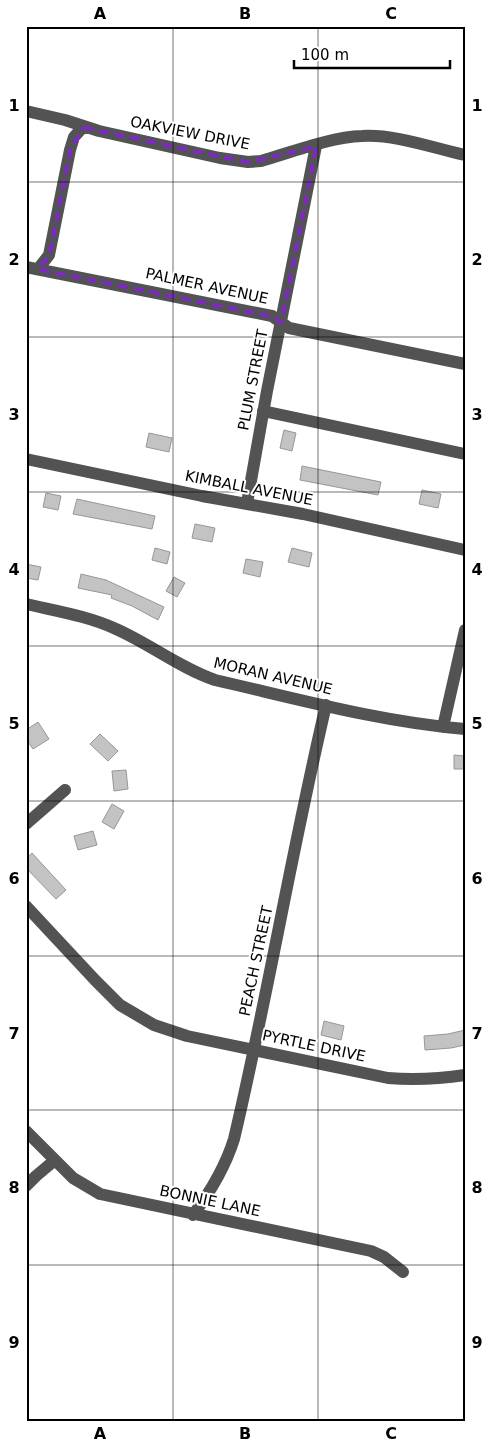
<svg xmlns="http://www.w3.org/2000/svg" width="491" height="1447" font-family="'DejaVu Sans',sans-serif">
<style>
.building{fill:#c3c3c3;stroke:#979797}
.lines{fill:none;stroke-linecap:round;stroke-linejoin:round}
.minor{stroke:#535353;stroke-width:12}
.marked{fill:none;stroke:#7b2cbf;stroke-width:4;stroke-dasharray:10 6;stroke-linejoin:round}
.grid{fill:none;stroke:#000;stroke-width:1;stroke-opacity:0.55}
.labels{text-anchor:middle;stroke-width:4;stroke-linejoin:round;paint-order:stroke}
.street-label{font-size:15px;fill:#000;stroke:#fff}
.neatline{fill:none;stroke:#000;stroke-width:2}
.grid-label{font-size:16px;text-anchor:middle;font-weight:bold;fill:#000}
</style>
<rect width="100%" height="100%" fill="#fff"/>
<path class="building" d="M284,430L296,433L292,451L280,448Z
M149,433L172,438L169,452L146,447Z
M302,466L381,482L378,495L300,480Z
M422,490L441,494L438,508L419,504Z
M46,493L61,496L58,510L43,507Z
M77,499L155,516L152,529L73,514Z
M195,524L215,528L212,542L192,538Z
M155,548L170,552L167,564L152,560Z
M292,548L312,553L309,567L288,562Z
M246,559L263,562L260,577L243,573Z
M26,564L41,567L38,580L26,578Z
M81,574L106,580L164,607L158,620L132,606L111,598L112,595L78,588Z
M174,577L185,583L177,597L166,591Z
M38,722L49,739L33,749L26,739V730Z
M100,734L118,751L108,761L90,744Z
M454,755L465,756V769H454Z
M126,770L128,789L114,791L112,771Z
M112,804L124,811L114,829L102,822Z
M93,831L97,845L78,850L74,836Z
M32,853L66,890L56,899L26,868V859Z
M324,1021L344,1026L341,1040L321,1035Z
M465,1030V1045L451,1048L425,1050L424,1036L448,1034Z"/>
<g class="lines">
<path class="minor" d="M26,111L65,120L99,131L220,158L248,162L261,161C292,152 331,137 362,136C395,134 433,148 465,155
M26,267L272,316L289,328L465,364
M38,269L49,255L70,150L74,137L83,127
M263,411L465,454
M26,459L202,496L303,514L465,550
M247,503L267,391L316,146
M26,604C56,611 88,616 116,629C150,644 180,668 215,680C298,699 381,722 465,729
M443,727L465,630
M26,824L65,790
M26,906L95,980L120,1005L154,1025L187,1036L388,1078C414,1080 438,1079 465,1075
M26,1131L73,1178L100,1194L371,1251L384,1257L403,1272
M26,1186L36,1176L55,1160
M193,1215C211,1191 225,1168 234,1139C268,995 292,849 326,705"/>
</g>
<path class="marked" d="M83,127L248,162L316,146L281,322L272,316L38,269L49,255L70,150Z"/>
<path class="grid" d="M173,26V1421M318,26V1421M26,182H465M26,337H465M26,492H465M26,646H465M26,801H465M26,956H465M26,1110H465M26,1265H465"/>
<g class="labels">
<g class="street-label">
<text transform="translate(190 133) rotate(11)" y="5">OAKVIEW DRIVE</text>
<text transform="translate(207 286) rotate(12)" y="5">PALMER AVENUE</text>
<text transform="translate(253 380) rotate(-79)" y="5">PLUM STREET</text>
<text transform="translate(249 488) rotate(11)" y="5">KIMBALL AVENUE</text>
<text transform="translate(273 676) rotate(13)" y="5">MORAN AVENUE</text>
<text transform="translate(256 961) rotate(-78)" y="5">PEACH STREET</text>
<text transform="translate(314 1046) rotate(12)" y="5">PYRTLE DRIVE</text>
<text transform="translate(210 1201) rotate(12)" y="5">BONNIE LANE</text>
</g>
</g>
<rect width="491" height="1447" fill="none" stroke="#ffffff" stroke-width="55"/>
<path d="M294 60v8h156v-8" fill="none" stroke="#000000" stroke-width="2.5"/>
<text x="301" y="60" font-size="15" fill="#000000" stroke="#ffffff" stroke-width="4" paint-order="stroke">100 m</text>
<rect x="28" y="28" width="436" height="1392" class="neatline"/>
<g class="grid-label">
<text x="100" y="19">A</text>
<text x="245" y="19">B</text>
<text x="391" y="19">C</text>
<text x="14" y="111">1</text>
<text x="477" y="111">1</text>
<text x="14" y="265">2</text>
<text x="477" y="265">2</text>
<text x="14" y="420">3</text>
<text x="477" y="420">3</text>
<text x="14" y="575">4</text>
<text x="477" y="575">4</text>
<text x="14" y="729">5</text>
<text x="477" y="729">5</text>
<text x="14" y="884">6</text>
<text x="477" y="884">6</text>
<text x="14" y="1039">7</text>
<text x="477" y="1039">7</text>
<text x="14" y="1193">8</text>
<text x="477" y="1193">8</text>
<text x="14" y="1348">9</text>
<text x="477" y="1348">9</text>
<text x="100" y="1439">A</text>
<text x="245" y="1439">B</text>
<text x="391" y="1439">C</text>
</g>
</svg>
